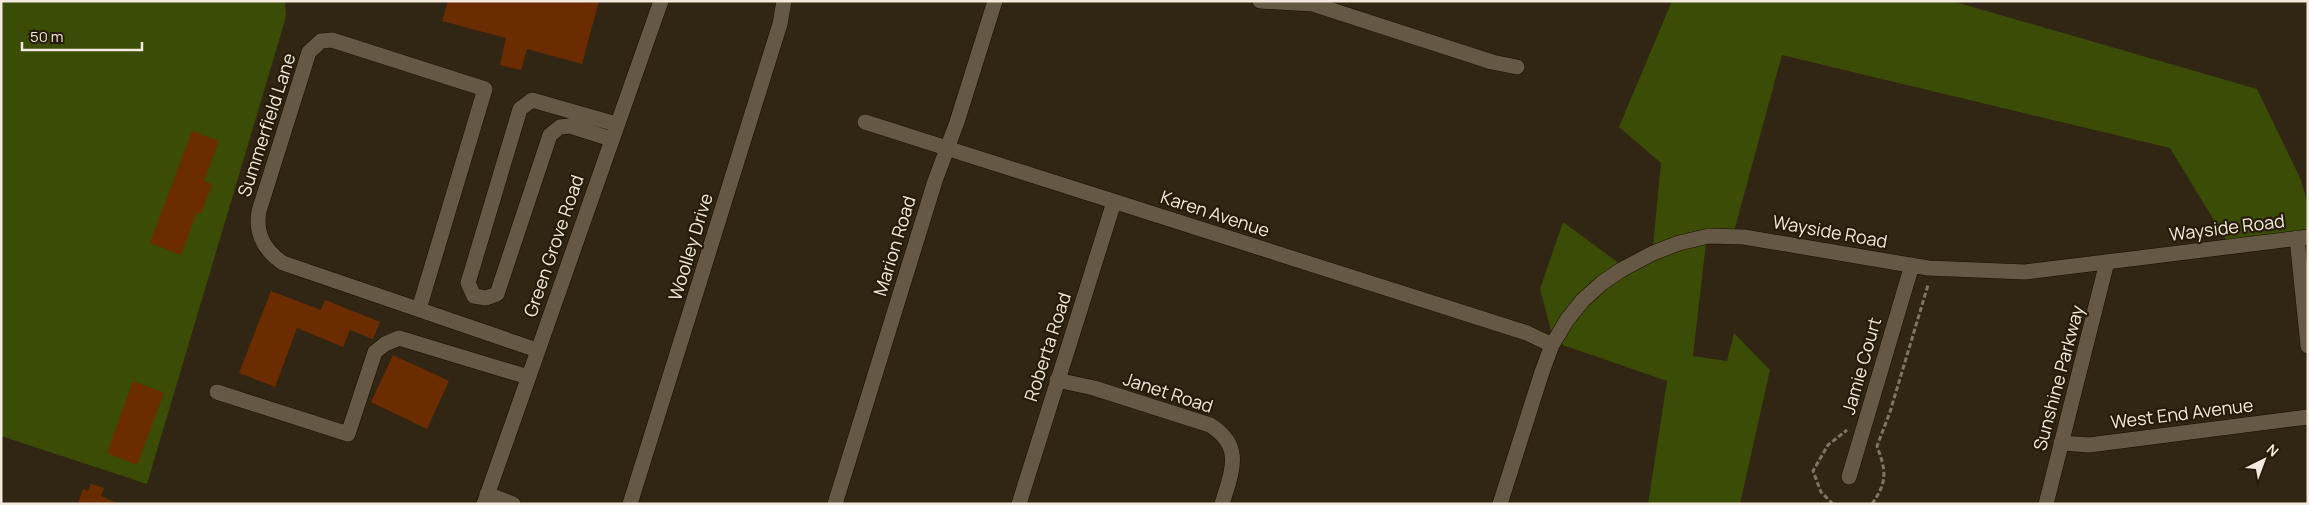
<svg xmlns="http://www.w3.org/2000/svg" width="2309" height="505" font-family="Manrope,sans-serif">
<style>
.green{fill:#3a4c06}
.building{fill:#6b2d00}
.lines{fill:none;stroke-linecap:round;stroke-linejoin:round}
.minor-casing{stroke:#190e00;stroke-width:16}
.path{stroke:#7f7566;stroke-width:3;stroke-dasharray:5 2.5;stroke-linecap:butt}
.minor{stroke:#655844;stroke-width:15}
.labels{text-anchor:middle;stroke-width:4.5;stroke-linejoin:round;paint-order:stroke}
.street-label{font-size:18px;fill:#f2eade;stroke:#271c09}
</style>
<rect width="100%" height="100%" fill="#312513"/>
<path class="green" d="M1,1H285L286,17L147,484L1,436Z
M1672,1H1952L2257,89L2301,180L2308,205V233L2226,240L2170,148L1782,55L1732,239L1706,243L1693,356L1727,361L1734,333L1770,370L1740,504H1648L1667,381L1554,342L1540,289L1563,222L1627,269L1652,256L1661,163L1619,127Z"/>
<path class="building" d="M448,1H599L582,64L527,49L521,70L500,65L506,38L442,21Z
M192,131L219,141L204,181L212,184L201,214L197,212L181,255L150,243Z
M271,291L321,310L325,300L380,322L373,339L350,330L343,347L297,328L275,387L239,373Z
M393,355L449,381L427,429L371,402Z
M133,381L164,393L137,465L107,453Z
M91,484L104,488L101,496L119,504H78L83,489L88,491Z"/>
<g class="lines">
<defs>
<path id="minor" d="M1260,1L1313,4L1492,62L1517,67
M865,122L1483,319L1527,333L1552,345
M611,139L570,126L560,127L550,135L497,294L486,298L474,296L468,283L520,109L532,100L616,124
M2297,238L2308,346
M419,309L485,89L332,40L321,41L309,52L259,211C255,234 264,250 283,263L537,350
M1057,380L1094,388L1210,425C1244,446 1232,471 1222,504
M217,392L348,434L375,352L385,344L399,338L528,377
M2061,443L2089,445L2308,417
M1849,477L1912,265
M487,494L513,504
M484,504L661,1
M630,504L780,24L784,1
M835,504L935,181L957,122L995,1
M1019,504L1114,202
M1500,504L1542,372L1552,345L1567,320L1583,300L1602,283L1621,270L1653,253L1679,243L1709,236L1744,237L1928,268L2025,272L2308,237
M2046,504L2107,262"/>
</defs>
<use href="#minor" class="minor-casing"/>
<path class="path" d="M1833,504L1821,492L1813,471L1828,445L1847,430
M1872,504C1888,481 1886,471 1877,446L1890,412L1928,285"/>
<use href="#minor" class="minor"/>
</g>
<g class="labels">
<g class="street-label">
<text transform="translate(267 125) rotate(-72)" y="6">Summerfield Lane</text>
<text transform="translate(1215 214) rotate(18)" y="6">Karen Avenue</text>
<text transform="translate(2227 228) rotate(-7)" y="6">Wayside Road</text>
<text transform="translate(1830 232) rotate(10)" y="6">Wayside Road</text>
<text transform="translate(554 246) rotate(-71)" y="6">Green Grove Road</text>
<text transform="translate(895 246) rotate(-73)" y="6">Marion Road</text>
<text transform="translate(691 247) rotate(-73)" y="6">Woolley Drive</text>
<text transform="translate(1048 347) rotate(-72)" y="6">Roberta Road</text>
<text transform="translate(1862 366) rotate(-74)" y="6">Jamie Court</text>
<text transform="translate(2059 378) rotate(-75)" y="6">Sunshine Parkway</text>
<text transform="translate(1168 393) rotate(18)" y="6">Janet Road</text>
<text transform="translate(2182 414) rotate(-7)" y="6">West End Avenue</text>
</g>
</g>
<rect width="2309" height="505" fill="none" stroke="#f2eade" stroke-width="5"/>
<g transform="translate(2264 460) rotate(42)" stroke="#271c09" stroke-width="4" paint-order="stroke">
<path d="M0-4L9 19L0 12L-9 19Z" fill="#f2eade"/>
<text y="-8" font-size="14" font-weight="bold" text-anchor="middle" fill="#f2eade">N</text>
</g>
<path d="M22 42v8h120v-8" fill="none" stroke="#f2eade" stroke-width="2.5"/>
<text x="30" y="42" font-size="15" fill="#f2eade" stroke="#271c09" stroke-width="4" paint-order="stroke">50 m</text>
</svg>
